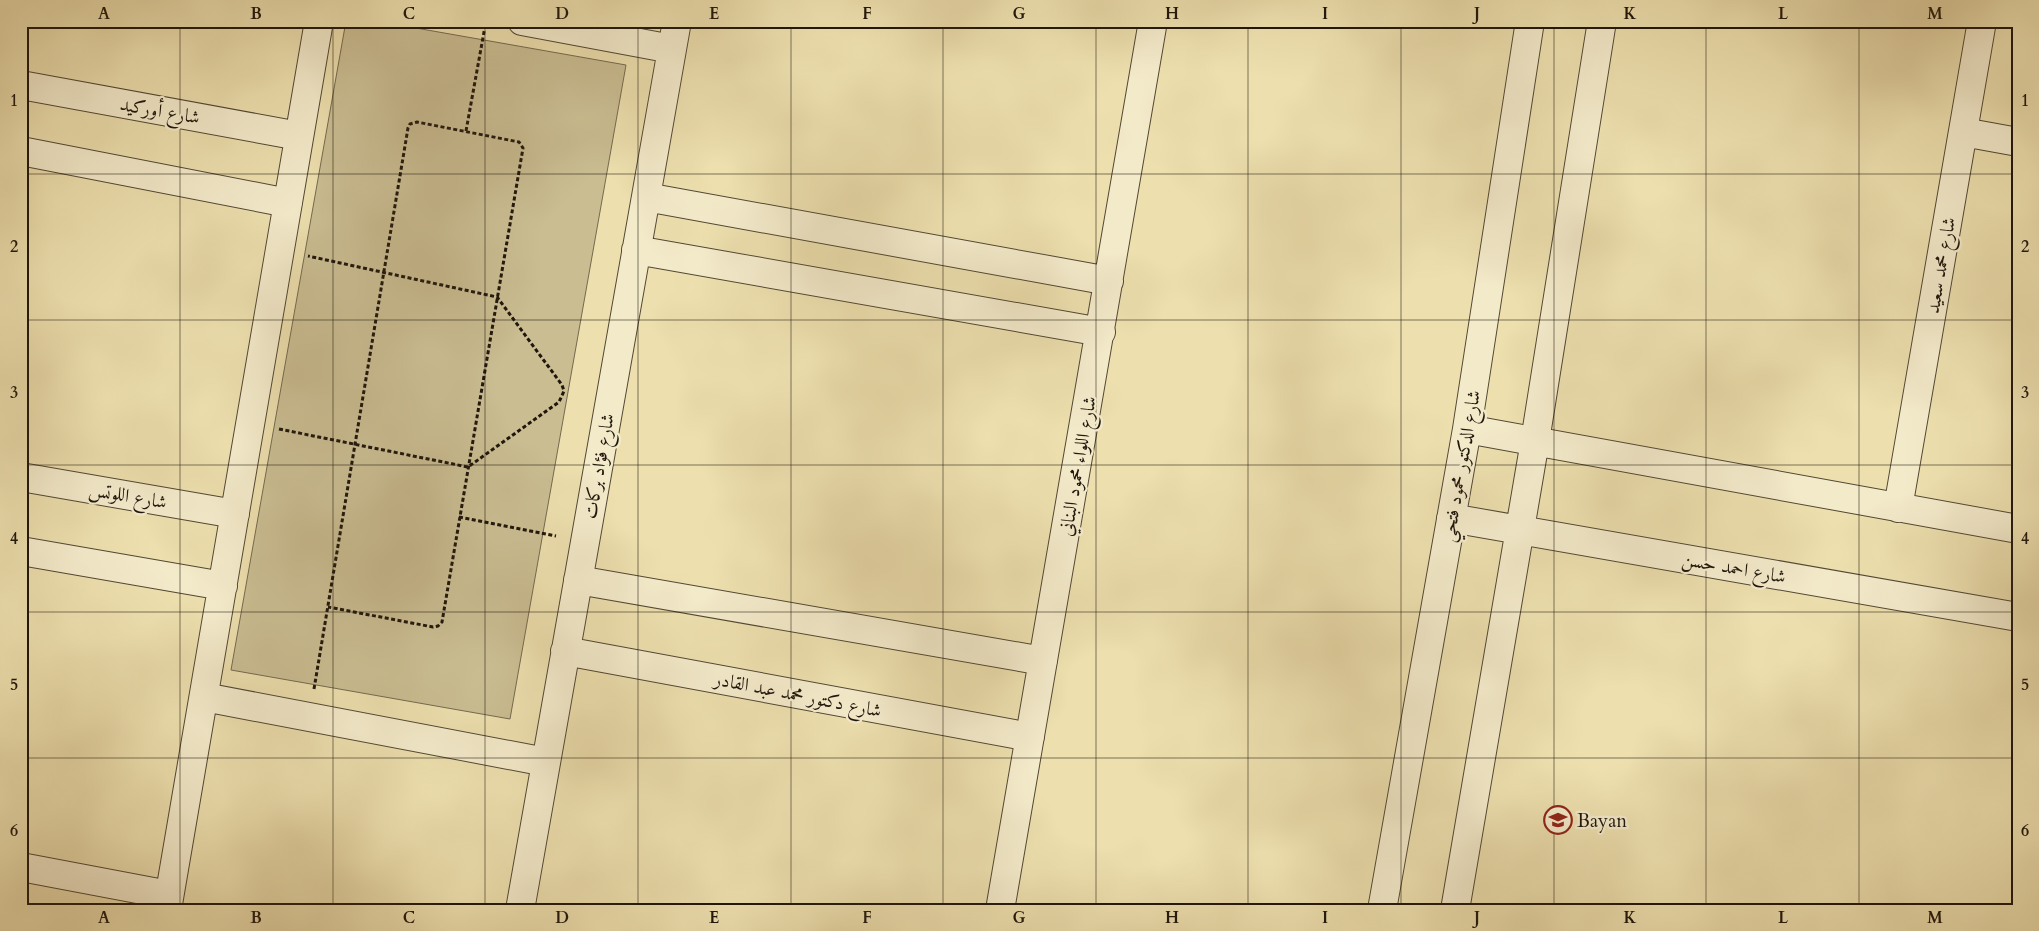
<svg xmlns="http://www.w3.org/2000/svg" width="2039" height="931" font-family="Cardo,Amiri,serif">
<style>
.green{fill:#cabd92;stroke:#746a4f}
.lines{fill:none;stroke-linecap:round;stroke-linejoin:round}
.minor-casing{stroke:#524834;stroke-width:30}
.path{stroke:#1f160c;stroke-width:3;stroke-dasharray:4 2.5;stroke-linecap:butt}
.minor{stroke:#f3eaca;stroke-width:28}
.grid{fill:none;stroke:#1f160c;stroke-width:1;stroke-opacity:0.55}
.labels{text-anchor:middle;stroke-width:4.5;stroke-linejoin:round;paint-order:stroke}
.street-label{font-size:19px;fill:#1f160c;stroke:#f3eaca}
.poi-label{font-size:19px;fill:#1f160c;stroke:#f3eaca;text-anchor:start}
.neatline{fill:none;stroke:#1f160c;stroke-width:2}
.grid-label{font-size:16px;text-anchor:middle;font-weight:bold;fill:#1f160c}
</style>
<rect width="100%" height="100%" fill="#eddfae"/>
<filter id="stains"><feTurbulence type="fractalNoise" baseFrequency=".004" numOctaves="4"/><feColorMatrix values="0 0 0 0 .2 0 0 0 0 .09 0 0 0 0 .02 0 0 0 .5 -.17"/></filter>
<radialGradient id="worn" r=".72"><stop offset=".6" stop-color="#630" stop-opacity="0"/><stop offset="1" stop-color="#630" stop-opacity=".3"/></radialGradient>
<path class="green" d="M346,21H376L626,65L510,719L231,670Z"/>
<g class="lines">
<defs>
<path id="minor" d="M522,21L672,49
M21,85L299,136
M1963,132L2018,142
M21,151L288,203
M646,197L1109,281
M636,250L1101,332
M1467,429L2018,529
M21,477L235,514
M1898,508L1982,21
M1451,518L2018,617
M21,551L223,586
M578,580L1043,661
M565,651L1030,737
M204,697L546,762
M21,867L169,895
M167,910L319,21
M520,910L677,21
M1000,910L1153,21
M1382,910L1467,429L1530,21
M1455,910L1535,441L1602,21"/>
</defs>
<use href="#minor" class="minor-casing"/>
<path class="path" d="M466,131L486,21
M279,429L468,467L559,402L564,391L562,385L497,297L308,256
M459,517L556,536
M314,689L408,128L410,124L417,122L519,142L523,148L442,622L438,626L433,627L328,607"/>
<use href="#minor" class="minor"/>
</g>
<path class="grid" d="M180,21V910M333,21V910M485,21V910M638,21V910M791,21V910M943,21V910M1096,21V910M1248,21V910M1401,21V910M1554,21V910M1706,21V910M1859,21V910M21,174H2018M21,320H2018M21,465H2018M21,612H2018M21,758H2018"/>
<defs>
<symbol id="school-ring" viewBox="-11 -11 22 22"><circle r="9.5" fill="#f3eaca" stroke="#8f2418" stroke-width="1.5"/><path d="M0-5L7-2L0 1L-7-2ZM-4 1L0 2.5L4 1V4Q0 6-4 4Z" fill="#8f2418"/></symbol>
</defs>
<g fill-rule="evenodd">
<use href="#school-ring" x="1542" y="804" width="32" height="32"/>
</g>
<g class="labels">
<g class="street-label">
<text transform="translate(160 110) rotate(10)" y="7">شارع أوركيد</text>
<text transform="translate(1940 265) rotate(-80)" y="7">شارع محمد سعيد</text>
<text transform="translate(598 466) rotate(-80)" y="7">شارع فؤاد بركات</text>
<text transform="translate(1077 466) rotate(-80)" y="7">شارع اللواء محمود البناني</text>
<text transform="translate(1460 466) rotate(-80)" y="7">شارع الدكتور محمود فتحي</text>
<text transform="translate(128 495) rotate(10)" y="7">شارع اللوتس</text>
<text transform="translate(1734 567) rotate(10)" y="7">شارع احمد حسن</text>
<text transform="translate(798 694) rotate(11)" y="7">شارع دكتور محمد عبد القادر</text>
</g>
<g class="poi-label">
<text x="1577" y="827">Bayan</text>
</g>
</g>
<rect width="2039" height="931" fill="none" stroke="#eddfae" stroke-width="55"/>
<rect x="28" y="28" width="1984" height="876" class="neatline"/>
<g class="grid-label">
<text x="104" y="19">A</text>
<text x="256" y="19">B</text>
<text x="409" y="19">C</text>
<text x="562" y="19">D</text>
<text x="714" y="19">E</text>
<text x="867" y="19">F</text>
<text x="1019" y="19">G</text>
<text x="1172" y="19">H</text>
<text x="1325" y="19">I</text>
<text x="1477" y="19">J</text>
<text x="1630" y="19">K</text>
<text x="1783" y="19">L</text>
<text x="1935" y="19">M</text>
<text x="14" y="106">1</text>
<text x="2025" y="106">1</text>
<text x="14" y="252">2</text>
<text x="2025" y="252">2</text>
<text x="14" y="398">3</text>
<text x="2025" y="398">3</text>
<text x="14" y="544">4</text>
<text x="2025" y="544">4</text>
<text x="14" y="690">5</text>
<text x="2025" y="690">5</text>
<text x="14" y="836">6</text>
<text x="2025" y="836">6</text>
<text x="104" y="923">A</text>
<text x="256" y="923">B</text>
<text x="409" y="923">C</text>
<text x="562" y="923">D</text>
<text x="714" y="923">E</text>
<text x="867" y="923">F</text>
<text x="1019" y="923">G</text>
<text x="1172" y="923">H</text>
<text x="1325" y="923">I</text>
<text x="1477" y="923">J</text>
<text x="1630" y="923">K</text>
<text x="1783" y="923">L</text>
<text x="1935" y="923">M</text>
</g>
<rect width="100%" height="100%" filter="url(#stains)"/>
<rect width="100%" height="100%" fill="url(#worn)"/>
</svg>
